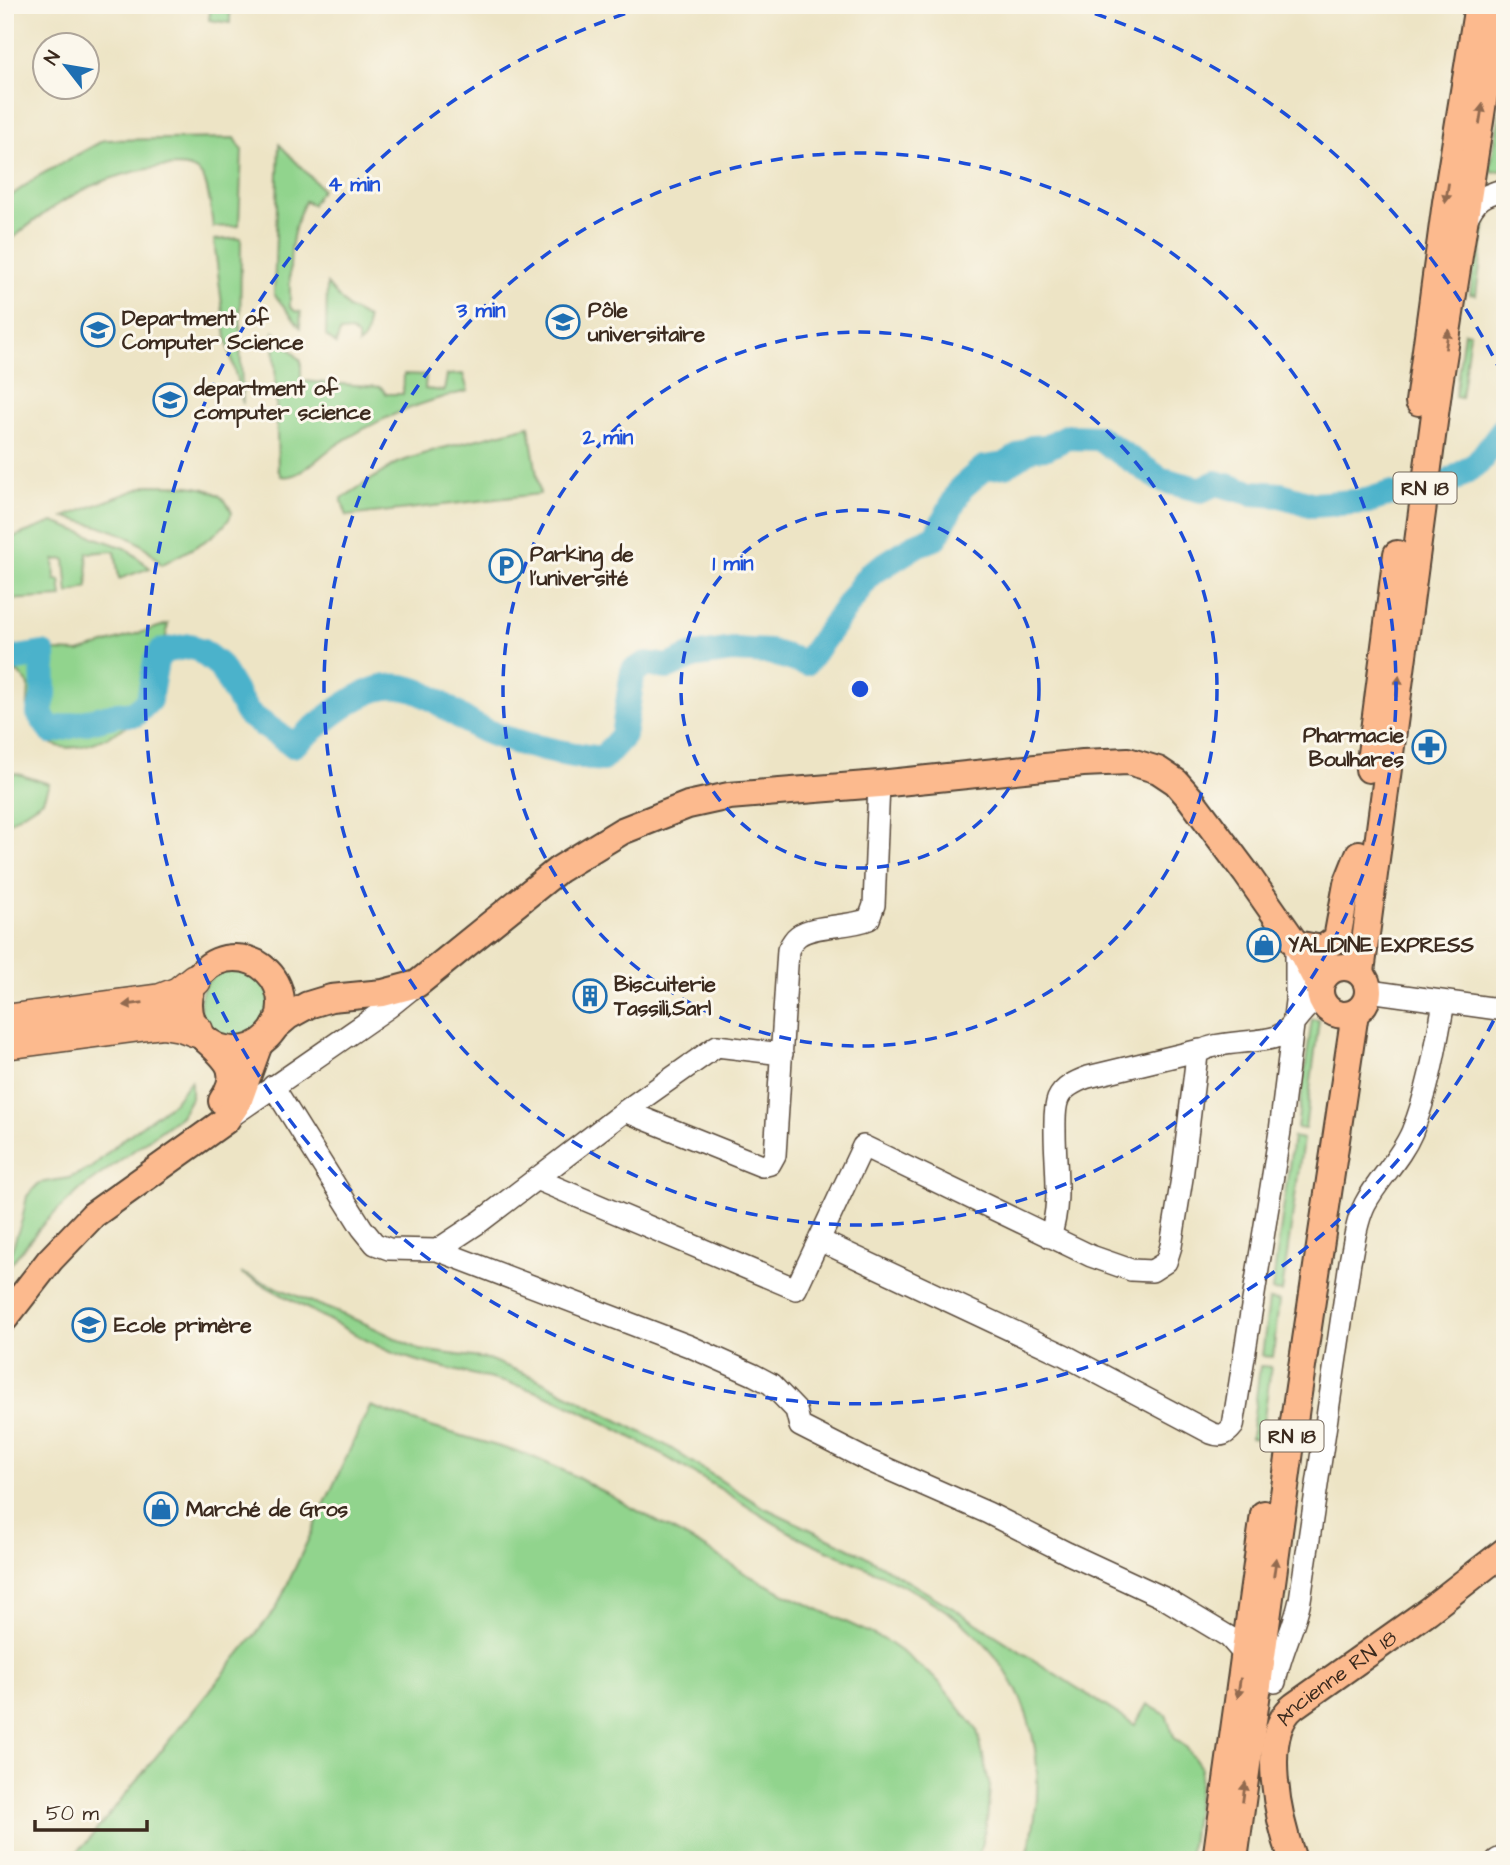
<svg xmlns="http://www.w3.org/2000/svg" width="1510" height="1865" font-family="'Architects Daughter',sans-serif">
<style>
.green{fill:#91d48d;stroke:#667f56;stroke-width:2}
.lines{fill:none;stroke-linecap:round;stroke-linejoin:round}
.river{stroke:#4cb2cb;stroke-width:26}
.minor-casing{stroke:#564637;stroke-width:24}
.major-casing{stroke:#564637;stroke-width:30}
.highway-casing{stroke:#564637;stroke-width:35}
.minor{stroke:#fff;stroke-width:21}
.major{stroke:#fcba8e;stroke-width:26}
.highway{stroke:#fcba8e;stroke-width:32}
.oneway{fill:#926b50}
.ring{fill:none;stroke:#1d4ed8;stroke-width:3.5;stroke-dasharray:12 9}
.labels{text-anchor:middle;stroke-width:6;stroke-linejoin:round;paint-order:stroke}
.shield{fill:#fbf7ec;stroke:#75685c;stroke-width:2}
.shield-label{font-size:19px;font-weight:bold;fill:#3b2a1e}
.poi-label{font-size:21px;font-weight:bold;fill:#3b2a1e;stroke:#fbf7ec;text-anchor:start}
.street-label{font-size:21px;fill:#3b2a1e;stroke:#fbf7ec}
.centre{fill:#1d4ed8;stroke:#fbf7ec;stroke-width:3.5}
.ring-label{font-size:21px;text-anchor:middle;font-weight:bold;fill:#1d4ed8;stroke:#fbf7ec;stroke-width:6;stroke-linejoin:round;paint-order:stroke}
</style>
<rect width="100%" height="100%" fill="#fbf7ec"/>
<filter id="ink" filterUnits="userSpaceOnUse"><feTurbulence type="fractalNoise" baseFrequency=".0143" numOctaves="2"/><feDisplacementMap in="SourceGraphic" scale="14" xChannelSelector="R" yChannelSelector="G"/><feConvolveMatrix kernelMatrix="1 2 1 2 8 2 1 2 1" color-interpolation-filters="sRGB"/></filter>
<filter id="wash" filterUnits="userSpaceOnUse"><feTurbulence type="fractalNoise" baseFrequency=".00686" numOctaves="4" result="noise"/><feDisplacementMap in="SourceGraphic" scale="28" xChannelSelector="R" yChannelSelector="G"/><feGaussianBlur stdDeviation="1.57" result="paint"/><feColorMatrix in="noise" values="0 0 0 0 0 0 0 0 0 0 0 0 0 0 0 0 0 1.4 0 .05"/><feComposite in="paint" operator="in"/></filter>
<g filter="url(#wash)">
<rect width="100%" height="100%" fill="#ede4c5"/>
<path class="green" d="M211,5H230V23L209,20Z
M1505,85V170L1493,172L1490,169Z
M235,138L242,150L239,226L213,227C211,215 209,182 201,175C192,164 174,166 161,167C97,175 53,203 5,245V200L40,175L104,140Z
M279,144L322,189L312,205L305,201C287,238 290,267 290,307L295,311L301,312L300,327L274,294Z
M1486,221L1476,295L1470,294L1479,226Z
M241,238L240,346L243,404L226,337L214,240Z
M327,284L348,308L367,318C367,330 369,337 358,345V337L351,331L340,332L336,344L326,336Z
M274,332L301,361V381L381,387L386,394H403L404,374L426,375L425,389L444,391L447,375L463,374L468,391C421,401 372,421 332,448C318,457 299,480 281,476L278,469Z
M1464,332L1470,333L1461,398L1455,397Z
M529,426L540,494L347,516L341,499L397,463L435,450Z
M149,485C178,486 220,480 232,513C222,538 183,552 161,565C141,533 98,526 64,517Z
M53,522L127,549L150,568L119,579L115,551L87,553L88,587L68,594L65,559L54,560L55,580H60L62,597L5,600V540Z
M168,624L155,707C128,727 65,771 39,732C35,726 29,720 28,713C27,704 29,694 29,685L18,672L5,675V649L79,652Z
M15,773L49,784L43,800L5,825V777Z
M200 1004a35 35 0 1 1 70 0a35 35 0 1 1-70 0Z
M1312,1019L1319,1020L1305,1129L1297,1128Z
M191,1080V1098L181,1116L82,1188L44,1223L5,1271V1261L10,1255L22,1220L27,1196L39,1183L69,1178L91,1168L121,1141L174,1102Z
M1293,1137L1303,1139L1282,1292L1272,1291Z
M241,1273L366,1324L420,1350L488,1359L536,1378L664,1444L761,1506L862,1554L956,1610L1135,1725L1147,1704L1166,1715L1175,1739L1186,1747L1201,1768L1189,1860H1026C1046,1788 1042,1717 995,1656C945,1593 865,1570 795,1535C770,1522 746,1505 722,1490C670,1459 618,1428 562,1402C511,1378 447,1373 393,1353C375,1346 357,1335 340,1326C307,1308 274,1291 241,1273Z
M1269,1300L1279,1301L1273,1357L1262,1356Z
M1260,1366L1271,1367L1261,1440L1251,1438Z
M370,1406L431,1427L528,1455L569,1473L707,1549L746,1574L783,1593L883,1639L910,1658L938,1681L977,1730L990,1787L987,1820L978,1860H69L86,1843L276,1609Z"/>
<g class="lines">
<path class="river" d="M1443,486L1478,463L1505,427
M201,651L219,665L248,714L293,745C318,726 346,699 377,689C419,676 448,714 483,730C514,744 567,755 602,759L623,736L633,671L646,664L668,667L693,656L732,650L770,652L806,663L870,574L918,544L935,538L961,488L984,468L1005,465L1032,448L1047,447L1067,437L1099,438L1160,479L1201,490L1216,483L1252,493L1281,495L1313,505L1367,501L1389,494
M5,660L43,654L44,695L39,713L51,731L118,714H135L149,700L156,661L162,651L190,646"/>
</g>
</g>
<g filter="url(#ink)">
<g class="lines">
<defs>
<path id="minor" d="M1466,220C1477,198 1482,196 1505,189
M1369,991L1505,1010
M273,1086L362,1228L375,1244L389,1249L437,1250L689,1346L754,1375L771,1384L796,1410L800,1426L865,1459L988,1513L1067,1553L1164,1598L1229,1637L1244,1654
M625,1111L762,1166L770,1164L775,1155L788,950C790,946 794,939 798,936C814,924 848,928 869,919L874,905L879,784
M230,1117L389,1007L415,986
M536,1179L796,1289L863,1146L1091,1256L1131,1270L1152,1271L1166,1262L1171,1246L1182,1178L1197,1055C1208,1040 1257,1044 1276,1037C1294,1031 1298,1008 1321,998
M1050,1237C1062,1202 1055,1167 1055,1132C1055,1122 1054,1109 1058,1099C1063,1087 1077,1081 1088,1077L1200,1050
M819,1240L1064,1355L1211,1433C1221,1437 1226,1435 1233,1426L1280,1131L1296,1001V944
M437,1250L481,1221L625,1111L717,1046L782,1054
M1275,1682C1280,1653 1294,1629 1300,1600L1350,1262C1354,1243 1356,1222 1365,1204C1378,1179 1400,1160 1412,1132C1429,1090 1436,1046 1444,1002
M1497,1860L1505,1856"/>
<g id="major">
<path d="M1419,402L1446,202L1478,5"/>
<path d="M1369,769L1397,554"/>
<path d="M1296,944L1322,949L1337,939L1347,884L1359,854"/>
<circle cx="235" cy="1004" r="46"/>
<circle cx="1344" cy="991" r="24"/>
<path d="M1361,972L1439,384L1498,5"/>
<path d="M275,1027L288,1016L308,1005L331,998L383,993L417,984L558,870L622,831L688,805L729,796L879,784L1083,763L1128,761L1158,770L1176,782L1190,798L1246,873L1302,953L1320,987"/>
<path d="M205,1039C228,1060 242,1071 222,1101"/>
<path d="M5,1318L50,1260L93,1215L226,1120L238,1102L259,1044"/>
<path d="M1216,1860L1264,1514"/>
<path d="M1234,1860L1296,1407L1355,1013"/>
<path id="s1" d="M1293,1860C1279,1822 1258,1734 1294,1706L1428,1611L1505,1551"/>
</g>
<path id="highway" d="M5,1021L161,1000L179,993L195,980
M5,1043L163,1022L181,1025L197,1031"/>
</defs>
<use href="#minor" class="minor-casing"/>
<use href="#major" class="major-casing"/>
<use href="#highway" class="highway-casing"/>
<use href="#minor" class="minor"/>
<use href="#major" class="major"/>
<use href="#highway" class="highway"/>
</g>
<defs><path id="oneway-solid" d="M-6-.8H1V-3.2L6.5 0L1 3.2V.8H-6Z" transform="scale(1.75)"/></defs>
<g class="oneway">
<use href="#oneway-solid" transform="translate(1481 114) rotate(-81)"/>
<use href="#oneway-solid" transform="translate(1447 193) rotate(99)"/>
<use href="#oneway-solid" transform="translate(1447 339) rotate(-81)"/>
<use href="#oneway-solid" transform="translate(1398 686) rotate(-83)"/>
<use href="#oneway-solid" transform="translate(133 1004) rotate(172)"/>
<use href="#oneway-solid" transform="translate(1275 1567) rotate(-82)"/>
<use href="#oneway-solid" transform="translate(1239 1688) rotate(98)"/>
<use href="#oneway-solid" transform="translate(1244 1792) rotate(-82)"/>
</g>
</g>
<g class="ring">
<circle cx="860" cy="689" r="179"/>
<circle cx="860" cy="689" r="357"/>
<circle cx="860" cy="689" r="536"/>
<path d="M1503 1002A715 715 0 1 1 645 7M1075 7A715 715 0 0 1 1503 376"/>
</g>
<defs>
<symbol id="university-ring" viewBox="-11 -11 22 22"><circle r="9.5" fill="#fbf7ec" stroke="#1f6fb2" stroke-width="1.5"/><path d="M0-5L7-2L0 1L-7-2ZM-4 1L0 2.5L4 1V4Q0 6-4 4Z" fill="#1f6fb2"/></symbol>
<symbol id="parking-ring" viewBox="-11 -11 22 22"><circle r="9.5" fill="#fbf7ec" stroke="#1f6fb2" stroke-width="1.5"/><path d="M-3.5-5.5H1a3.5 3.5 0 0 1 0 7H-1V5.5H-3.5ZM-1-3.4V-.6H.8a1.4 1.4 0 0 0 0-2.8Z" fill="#1f6fb2"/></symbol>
<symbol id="pharmacy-ring" viewBox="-11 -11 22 22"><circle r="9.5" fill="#fbf7ec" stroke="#1f6fb2" stroke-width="1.5"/><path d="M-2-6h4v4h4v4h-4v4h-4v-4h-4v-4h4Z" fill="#1f6fb2"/></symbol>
<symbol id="shop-ring" viewBox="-11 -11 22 22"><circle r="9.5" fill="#fbf7ec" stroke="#1f6fb2" stroke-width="1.5"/><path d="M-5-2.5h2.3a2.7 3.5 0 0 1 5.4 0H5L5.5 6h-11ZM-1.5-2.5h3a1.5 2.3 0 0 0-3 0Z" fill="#1f6fb2"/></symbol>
<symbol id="building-ring" viewBox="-11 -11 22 22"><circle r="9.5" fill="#fbf7ec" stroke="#1f6fb2" stroke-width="1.5"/><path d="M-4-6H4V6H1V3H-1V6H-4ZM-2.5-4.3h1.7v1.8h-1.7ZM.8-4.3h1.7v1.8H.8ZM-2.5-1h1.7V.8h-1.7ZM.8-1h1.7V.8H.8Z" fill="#1f6fb2"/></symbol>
<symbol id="school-ring" viewBox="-11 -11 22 22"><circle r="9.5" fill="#fbf7ec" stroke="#1f6fb2" stroke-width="1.5"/><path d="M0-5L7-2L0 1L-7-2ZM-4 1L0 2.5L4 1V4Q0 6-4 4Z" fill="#1f6fb2"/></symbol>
</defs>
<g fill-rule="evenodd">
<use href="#university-ring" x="544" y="303" width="38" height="38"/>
<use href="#university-ring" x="79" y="311" width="38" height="38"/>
<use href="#university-ring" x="151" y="381" width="38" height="38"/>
<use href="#parking-ring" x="487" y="547" width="38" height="38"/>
<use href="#pharmacy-ring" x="1410" y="728" width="38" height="38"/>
<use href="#shop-ring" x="1245" y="926" width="38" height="38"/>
<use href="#building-ring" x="571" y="977" width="38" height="38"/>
<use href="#school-ring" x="70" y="1306" width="38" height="38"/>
<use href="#shop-ring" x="142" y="1490" width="38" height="38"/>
</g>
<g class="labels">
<g class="shield">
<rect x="1393.5" y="472.5" width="63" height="31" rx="5"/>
<rect x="1260.5" y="1420.5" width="63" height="31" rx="5"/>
</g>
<g class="shield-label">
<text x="1425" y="495">RN 18</text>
<text x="1292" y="1443">RN 18</text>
</g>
<g class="poi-label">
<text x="588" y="317">Pôle<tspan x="588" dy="24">universitaire</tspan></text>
<text x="122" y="325">Department of<tspan x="122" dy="24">Computer Science</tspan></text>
<text x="194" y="395">department of<tspan x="194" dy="24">computer science</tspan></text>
<text x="530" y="561">Parking de<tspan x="530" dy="24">l'université</tspan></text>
<text x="1404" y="742" text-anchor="end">Pharmacie<tspan x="1404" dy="24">Boulhares</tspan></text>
<text x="1288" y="952">YALIDINE EXPRESS</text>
<text x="614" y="991">Biscuiterie<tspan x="614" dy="24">Tassili,Sarl</tspan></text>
<text x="114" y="1332">Ecole primère</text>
<text x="186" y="1516">Marché de Gros</text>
</g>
<g class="street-label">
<text dy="7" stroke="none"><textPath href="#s1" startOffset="212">Ancienne RN 18</textPath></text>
</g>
</g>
<circle cx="860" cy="689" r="10" class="centre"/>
<g class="ring-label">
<text x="354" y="191">4 min</text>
<text x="481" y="317">3 min</text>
<text x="608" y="444">2 min</text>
<text x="733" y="570">1 min</text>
</g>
<rect width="1510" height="1865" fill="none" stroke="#fbf7ec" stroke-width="28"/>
<g transform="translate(66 66) rotate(301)"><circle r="33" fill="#fbf7ec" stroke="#aea59a" stroke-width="2"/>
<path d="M0-5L12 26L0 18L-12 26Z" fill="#1f6fb2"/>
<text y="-10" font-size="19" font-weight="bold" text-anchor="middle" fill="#3b2a1e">N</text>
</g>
<path d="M35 1820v10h112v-10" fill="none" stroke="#3b2a1e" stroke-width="3.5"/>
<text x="46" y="1820" font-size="21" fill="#3b2a1e" stroke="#fbf7ec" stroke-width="5" paint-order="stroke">50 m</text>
</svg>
